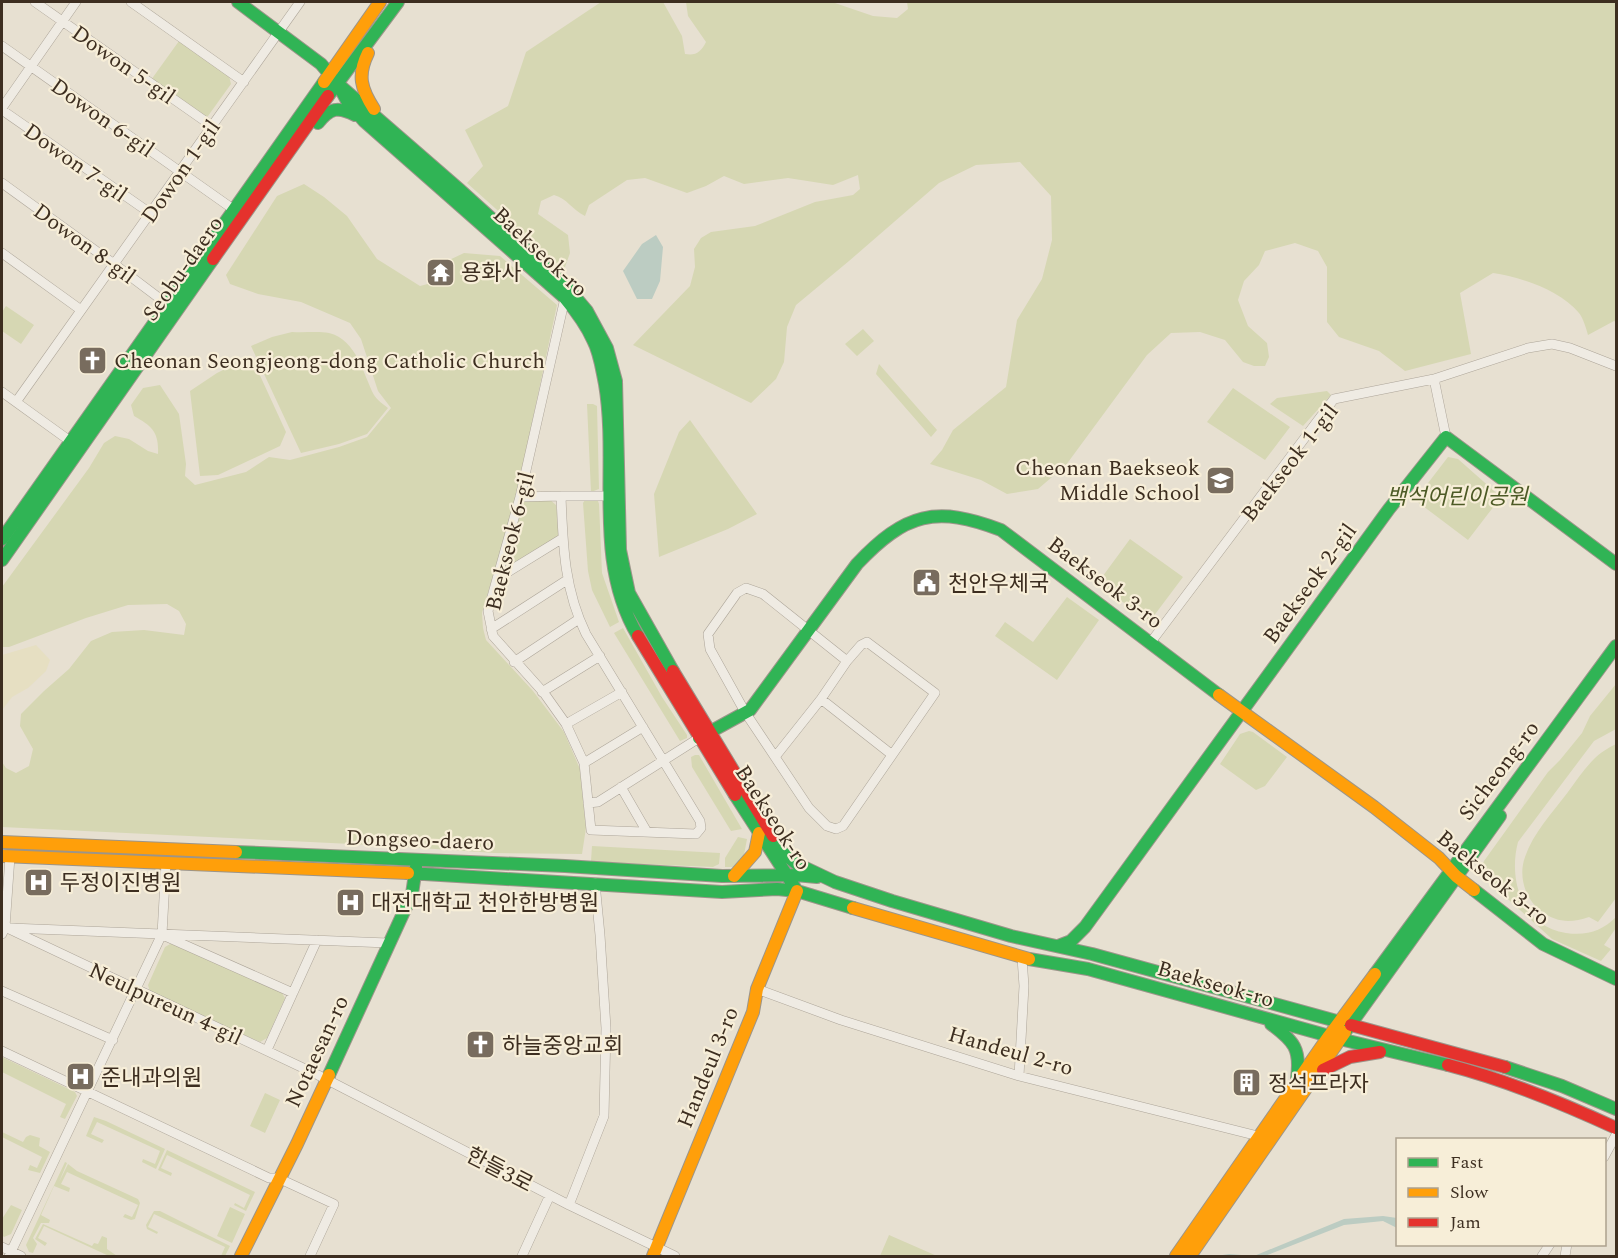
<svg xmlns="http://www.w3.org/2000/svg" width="1618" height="1258" font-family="Spectral,'Noto Sans KR',serif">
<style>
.farmland{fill:#e6dfc2}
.green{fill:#d6d7b3}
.water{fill:#bcccc2}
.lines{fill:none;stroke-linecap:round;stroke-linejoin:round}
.street-casing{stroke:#ada599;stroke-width:10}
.fast-casing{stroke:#9c958a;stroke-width:14}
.slow-casing{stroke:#9c958a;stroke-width:14}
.jam-casing{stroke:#9c958a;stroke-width:14}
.street{stroke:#efebe3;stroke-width:9}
.fast{stroke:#30b455;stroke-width:12}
.slow{stroke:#ff9f0a;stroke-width:12}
.jam{stroke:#e5322d;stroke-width:12}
.labels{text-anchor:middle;stroke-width:4.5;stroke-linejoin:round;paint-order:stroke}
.street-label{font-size:22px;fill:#3d2e20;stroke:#f7eed8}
.poi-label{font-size:22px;fill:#3d2e20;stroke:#f7eed8;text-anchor:start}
.park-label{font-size:22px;font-style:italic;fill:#4d5a26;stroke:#f7eed8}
</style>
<rect width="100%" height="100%" fill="#e7e0d1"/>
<path class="farmland" d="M36,645L50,660L46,671L28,688L12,697L2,710V655Z"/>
<path class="green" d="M601,2H663L682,36L685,54C696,56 701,52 706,42L688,16L686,2H832L873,16L897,18L908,9L907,2H1616V322L1614,321L1588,335C1586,328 1583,318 1579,313C1560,290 1520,277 1493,273L1460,293L1471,354L1405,371L1379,351L1339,337L1327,322V267L1318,251L1295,243L1265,251L1259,265L1244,281L1238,300L1248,326L1267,343L1269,357L1265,366H1254L1243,362L1225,340L1200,332L1171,333L1147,355L1066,465L1038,489L1007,494L981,480L930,464L942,450L953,430L1006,387L1017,320L1042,279L1052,240L1051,196L1020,162L976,165L939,183L849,261L796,305L787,327L784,362L776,379L751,403L633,345L690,286L695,267L694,249L701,238L711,232L755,226L815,202L853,195L860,189L858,175L833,185L788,178L744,184L724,176L706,186L687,193L645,178L627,180L589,205L585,216C571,209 568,199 554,195L541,201L538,214L568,235L570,253L564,270L467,183L483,166L465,130L508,106L526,52Z
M179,41L229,76L231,84L208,116L205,117L151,80Z
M304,184L324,197L347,216L377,259L420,286L439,281L445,262L464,253L500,256L557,305L516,498L482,613L483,628L486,640L533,691L564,732L580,769L586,828L582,854L494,853L392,846L2,827V762L6,768L16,773L29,766L33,749L20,726L21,714L44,691L69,669L91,641L112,632L144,630L184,635L186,624L179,611L167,604L128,605L86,618L9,647H2V587L89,468L104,443L115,436L129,439L148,451L158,454C159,432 152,426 134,416L131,405L143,388L160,385L179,414L186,464L185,476L195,485L246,472L269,457L290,460L339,447L367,437L391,408L378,391L361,339L350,323L301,302L258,294L230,284L226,275L277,196Z
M6,306L34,325L21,344L2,331V312Z
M863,329L874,341L857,356L845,344Z
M292,332C304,333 318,331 329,333C357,340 363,374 374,395C377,400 383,404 388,408L367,434L339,444L301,453L251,346L272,337Z
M251,356L286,432L280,446L218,475L200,476L190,391L217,373Z
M879,364L937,430L931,437L876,374Z
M1233,388L1290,427L1265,460L1207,422Z
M1327,391L1331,395L1303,426L1270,404L1277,398Z
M587,404H593L597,406L599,489L591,492Z
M690,420L757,514L728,529L659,557L654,494L679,432Z
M1448,457L1458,459L1501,497L1468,540L1415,500Z
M548,498L556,505L559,532L557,538L511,566L506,555L523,500Z
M585,500L598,501L599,504L602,573L619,622L610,627L592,590L588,571L583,503Z
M1130,539L1183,577L1150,621L1097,584Z
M1067,597L1099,620L1057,680L995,636L1005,622L1033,642Z
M623,628L662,697L687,735V738L680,741L614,633Z
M1616,684V729L1594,741L1518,842C1508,880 1522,926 1566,933C1587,936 1602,931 1616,917V928L1604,945L1611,949L1601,961L1552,939L1487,880C1481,873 1481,869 1484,861L1548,772L1560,760L1582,733L1590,716Z
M1249,731L1253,732L1287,757L1265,786L1256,790L1220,764L1240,734Z
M1616,744V898L1598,922L1589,917C1571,923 1557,923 1541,911C1525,899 1518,876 1525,857C1533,833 1553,812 1568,792C1576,781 1584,769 1594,759C1601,752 1608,748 1616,744Z
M695,755H699L742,829L731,831L692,767L691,757Z
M738,837L747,839L743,860L735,867H725V858Z
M592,846L720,853L719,864L713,867L593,862L591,861Z
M172,943L282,993L285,998L267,1038L260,1042L150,992L148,985L165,947Z
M2,1057L75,1092L77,1096L65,1119L60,1117L66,1104L2,1072Z
M265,1093L280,1100L265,1133L250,1126Z
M94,1117L106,1121L165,1149L156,1169L142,1162L143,1159L155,1164L160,1151L97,1122L91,1134L104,1140L102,1143L86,1136Z
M2,1132L23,1142L26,1137L30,1135L40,1138L39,1146L50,1152L40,1173L28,1170L30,1165L37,1168L42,1157L2,1137Z
M167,1150L255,1192L246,1211L234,1205L235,1203L244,1208L250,1195L167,1155L161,1168L172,1173L171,1176L158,1170Z
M65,1162L67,1163L59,1182L68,1164L77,1171L138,1199L140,1203L135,1219L131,1220L123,1217L125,1214L132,1217L138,1205L67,1172L61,1184L70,1188L69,1192L54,1186L41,1215L50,1220L49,1223H41L33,1238L37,1244L33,1253L29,1252L26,1245Z
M11,1205L22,1210L11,1234L4,1237L2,1235V1219Z
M230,1207L245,1214L232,1243L217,1236Z
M154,1211H160L230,1246L225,1256H221L225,1247L154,1214L148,1227L158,1232L157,1234L147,1229L146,1225Z
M43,1224L92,1246L94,1243L98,1244L102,1236L107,1238V1249L117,1256H109L44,1226L38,1238L47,1243L45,1246L35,1239Z
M889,1235L937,1256H880Z"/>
<path class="water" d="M656,235L663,247L660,281L652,299H637L623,271L642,244Z
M1383,1216L1397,1218V1228L1383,1221L1344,1225L1265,1256H1216L1229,1254L1254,1256L1344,1219Z"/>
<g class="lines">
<defs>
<path id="street" d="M35,2L212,126
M131,2L244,82
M2,46L233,209
M2,108L76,2
M2,110L150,213
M2,183L114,264L167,304
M2,253L81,310
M565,298L520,497L488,611L493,636L544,693L566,724L584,763L591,830L696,834L701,828L700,821L586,634C564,589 563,545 561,496H609
M1434,379L1446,437
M2,392L70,441
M16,402L300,2
M520,497L561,496
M498,578L563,538
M746,588L763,594L847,661L861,645L867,642L935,693L843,826L836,829L827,826L809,808L745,712L710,649L708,634L737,593Z
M491,629L567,580
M1151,642L1334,399L1434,379L1528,348L1552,344L1570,348L1616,366
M514,662L579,619
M542,692L600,656
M821,699L891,754
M566,724L622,692
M775,757L821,699L847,661
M584,763L643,727
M621,787L647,832
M588,803L598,802L699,738
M5,927L318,1075L569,1205L675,1256
M10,928L388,943
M2,934L5,927L10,857
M167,937L293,993
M757,989L841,1020L1019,1076L1258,1136
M2,991L113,1040
M267,1050L317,940
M2,1051L269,1178H278L334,1204L310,1256
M1019,1076L1024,986L1022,958
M1604,1157L1616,1135
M569,1205L604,1116L606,1028L600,935L595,883
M2,1247L21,1256
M9,1256L162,934L166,863
M522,1256L550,1195
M1542,1256L1550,1244
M1565,1256L1567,1244"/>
<path id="fast" d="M238,2L321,64L338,84L347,101L364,121L565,298C576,311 586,324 593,340C600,353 602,370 605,384C619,467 592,559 638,636
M338,84L460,190L565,285L587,311L607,348L616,381L620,550L629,593L673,671
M328,96L398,2
M318,123C330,108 338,106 355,115
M2,539L324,82
M2,560L213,259
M699,738L750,710L857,564C905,513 936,505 1001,530L1219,695
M735,795L797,891
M773,836L782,852L797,864L835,882L892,901L1011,936L1092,954L1351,1025
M236,852L565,866L722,876L795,875L817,877
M408,873L722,892L777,889L797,891L853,908
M1474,890L1543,944L1616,979
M1058,946L1071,941L1085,927L1389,509L1446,437L1616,564
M1029,959L1088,969L1340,1039L1448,1065
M1375,974L1616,646
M1271,1024C1294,1041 1301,1049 1297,1078
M1345,1032L1500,816
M1505,1067L1562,1086L1616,1109
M329,1075L412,894L416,867"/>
<path id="slow" d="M368,53C357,75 361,89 374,109
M324,82L380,2
M1219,695L1374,807L1439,858L1456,876L1474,890
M2,842L236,852
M2,856L408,873
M734,876L755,852L759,833
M853,908L1029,959
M241,1256L297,1144L329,1075
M653,1256L753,1012L757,989L797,891
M1176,1256L1329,1036L1375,974
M1190,1256L1345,1032"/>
<path id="jam" d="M213,259L328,96
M638,636L735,795
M673,671L773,836
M1351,1025L1505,1067
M1448,1065C1506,1080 1562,1103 1616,1128
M1323,1070L1350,1057L1380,1052"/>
</defs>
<use href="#street" class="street-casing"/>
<use href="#fast" class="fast-casing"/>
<use href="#slow" class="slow-casing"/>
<use href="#jam" class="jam-casing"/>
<use href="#street" class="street"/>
<use href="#fast" class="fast"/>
<use href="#slow" class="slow"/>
<use href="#jam" class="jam"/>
</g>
<defs>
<symbol id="temple-square" viewBox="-11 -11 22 22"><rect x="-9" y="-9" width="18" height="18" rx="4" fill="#786c5e" stroke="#f7eed8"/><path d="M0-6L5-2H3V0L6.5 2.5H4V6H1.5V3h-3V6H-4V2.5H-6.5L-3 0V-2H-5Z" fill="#fff"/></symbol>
<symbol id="church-square" viewBox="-11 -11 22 22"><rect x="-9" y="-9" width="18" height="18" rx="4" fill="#786c5e" stroke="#f7eed8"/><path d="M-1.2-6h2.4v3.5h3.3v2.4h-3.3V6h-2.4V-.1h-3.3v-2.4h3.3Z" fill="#fff"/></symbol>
<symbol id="school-square" viewBox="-11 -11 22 22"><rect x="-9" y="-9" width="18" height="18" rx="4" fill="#786c5e" stroke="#f7eed8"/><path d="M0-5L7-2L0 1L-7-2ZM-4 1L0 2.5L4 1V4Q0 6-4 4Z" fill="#fff"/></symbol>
<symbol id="civic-square" viewBox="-11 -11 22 22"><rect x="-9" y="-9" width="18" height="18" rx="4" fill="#786c5e" stroke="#f7eed8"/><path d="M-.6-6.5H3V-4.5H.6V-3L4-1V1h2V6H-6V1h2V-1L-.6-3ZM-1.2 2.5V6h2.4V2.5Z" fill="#fff"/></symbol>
<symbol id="hospital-square" viewBox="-11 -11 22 22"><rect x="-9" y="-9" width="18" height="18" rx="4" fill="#786c5e" stroke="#f7eed8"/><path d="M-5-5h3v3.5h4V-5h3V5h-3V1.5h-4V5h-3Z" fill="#fff"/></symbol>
<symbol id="building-square" viewBox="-11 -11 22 22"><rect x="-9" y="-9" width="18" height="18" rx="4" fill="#786c5e" stroke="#f7eed8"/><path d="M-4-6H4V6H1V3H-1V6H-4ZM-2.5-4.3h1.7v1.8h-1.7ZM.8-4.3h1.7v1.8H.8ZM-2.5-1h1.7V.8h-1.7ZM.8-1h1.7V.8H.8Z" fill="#fff"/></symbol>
</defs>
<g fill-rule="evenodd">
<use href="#temple-square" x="424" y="256" width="33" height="33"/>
<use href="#church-square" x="76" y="344" width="33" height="33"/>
<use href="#school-square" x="1204" y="464" width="33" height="33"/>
<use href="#civic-square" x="910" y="566" width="33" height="33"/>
<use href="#hospital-square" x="22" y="866" width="33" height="33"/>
<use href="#hospital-square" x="334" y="886" width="33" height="33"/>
<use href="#church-square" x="464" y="1028" width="33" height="33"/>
<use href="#hospital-square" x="64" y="1060" width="33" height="33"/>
<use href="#building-square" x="1230" y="1066" width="33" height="33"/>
</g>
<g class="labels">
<g class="street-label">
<text transform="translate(124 64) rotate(35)" y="8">Dowon 5-gil</text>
<text transform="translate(103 117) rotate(35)" y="8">Dowon 6-gil</text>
<text transform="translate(76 162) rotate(35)" y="8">Dowon 7-gil</text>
<text transform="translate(180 171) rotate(-55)" y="8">Dowon 1-gil</text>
<text transform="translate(85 243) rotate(36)" y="8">Dowon 8-gil</text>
<text transform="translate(541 251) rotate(43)" y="8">Baekseok-ro</text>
<text transform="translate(182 268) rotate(-55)" y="8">Seobu-daero</text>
<text transform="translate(1289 462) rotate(-52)" y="8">Baekseok 1-gil</text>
<text transform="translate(509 541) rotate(-76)" y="8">Baekseok 6-gil</text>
<text transform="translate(1106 582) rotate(37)" y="8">Baekseok 3-ro</text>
<text transform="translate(1309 583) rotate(-54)" y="8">Baekseok 2-gil</text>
<text transform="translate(1498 770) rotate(-53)" y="8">Sicheong-ro</text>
<text transform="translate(774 817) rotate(57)" y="8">Baekseok-ro</text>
<text transform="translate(420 839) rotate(2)" y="8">Dongseo-daero</text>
<text transform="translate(1494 877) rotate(39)" y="8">Baekseok 3-ro</text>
<text transform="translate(1216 983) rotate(16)" y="8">Baekseok-ro</text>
<text transform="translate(166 1003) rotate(25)" y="8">Neulpureun 4-gil</text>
<text transform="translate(1011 1050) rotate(16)" y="8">Handeul 2-ro</text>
<text transform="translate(316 1051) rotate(-65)" y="8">Notaesan-ro</text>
<text transform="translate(707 1067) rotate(-68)" y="8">Handeul 3-ro</text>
<text transform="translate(500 1169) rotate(27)" y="8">한들3로</text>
</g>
<g class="poi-label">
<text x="461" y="280">용화사</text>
<text x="114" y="368">Cheonan Seongjeong-dong Catholic Church</text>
<text x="1200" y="475" text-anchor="end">Cheonan Baekseok<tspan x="1200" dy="25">Middle School</tspan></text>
<text x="948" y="591">천안우체국</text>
<text x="60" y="890">두정이진병원</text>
<text x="371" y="910">대전대학교 천안한방병원</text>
<text x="502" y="1053">하늘중앙교회</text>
<text x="101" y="1085">준내과의원</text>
<text x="1268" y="1091">정석프라자</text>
</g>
<g class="park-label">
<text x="1457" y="504">백석어린이공원</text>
</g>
</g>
<rect width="1618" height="1258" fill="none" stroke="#3d2e20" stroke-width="6"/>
<rect x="1396" y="1138" width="210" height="108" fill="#f7eed8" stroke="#ada18e" stroke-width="1.5"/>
<rect x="1408" y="1158" width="30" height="9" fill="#30b455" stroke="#ada18e" stroke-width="1.5"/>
<text x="1450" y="1168" font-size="18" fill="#3d2e20">Fast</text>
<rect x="1408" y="1188" width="30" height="9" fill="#ff9f0a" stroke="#ada18e" stroke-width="1.5"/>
<text x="1450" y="1198" font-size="18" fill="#3d2e20">Slow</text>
<rect x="1408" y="1218" width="30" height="9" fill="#e5322d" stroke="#ada18e" stroke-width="1.5"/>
<text x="1450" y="1228" font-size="18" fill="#3d2e20">Jam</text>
</svg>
